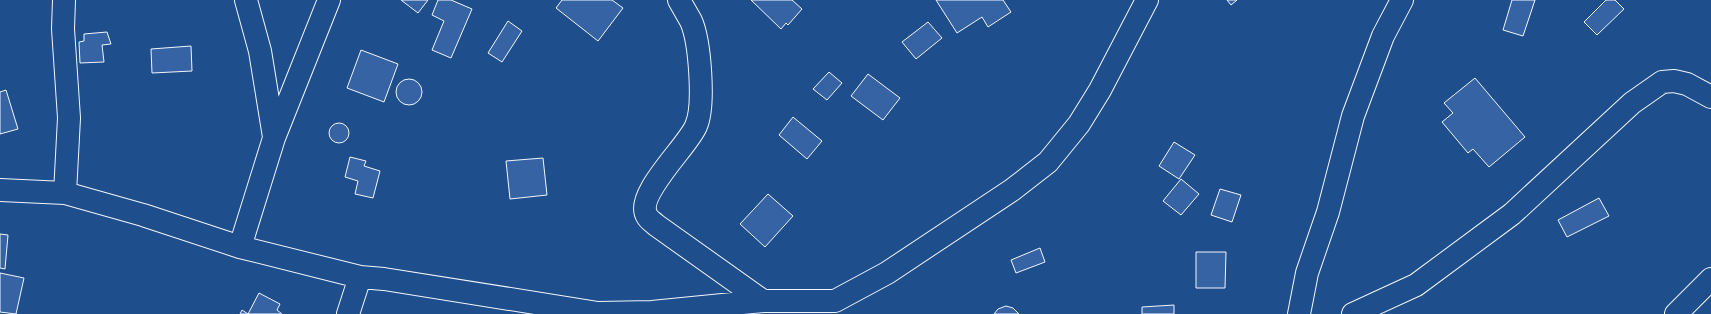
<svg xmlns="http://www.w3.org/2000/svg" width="1711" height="314" font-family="'Fira Sans',sans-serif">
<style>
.building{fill:#3563a3;stroke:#f2f6ff}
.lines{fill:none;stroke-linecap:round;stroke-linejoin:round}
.minor-casing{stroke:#f2f6ff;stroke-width:24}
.minor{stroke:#1f4e8c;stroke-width:22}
</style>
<rect width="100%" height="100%" fill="#1f4e8c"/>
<path class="building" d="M401,0H428L418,13Z
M438,0H451L472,9L451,58L432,50L444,21L432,15Z
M562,0H612L623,8L598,41L556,8Z
M751,0H792L802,9L788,25L786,23L781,29Z
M936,0H1003L1011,12L988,27L982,17L957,33Z
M1227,0H1237L1231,5Z
M1512,0H1535L1523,36L1503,30Z
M1606,0H1615L1624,9L1597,35L1584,22Z
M508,21L522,31L502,62L488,53Z
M928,22L942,38L916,59L902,42Z
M107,32L111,44L102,45L104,62L80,63L79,42L84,41V34Z
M191,46L192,71L152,73L151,49Z
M361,50L398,64L384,102L347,88Z
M829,72L842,83L827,100L813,89Z
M868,74L900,98L883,120L851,96Z
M1475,78L1525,137L1489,167L1473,149L1468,153L1442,122L1453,113L1444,103Z
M396 92a13 13 0 1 1 26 0a13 13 0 1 1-26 0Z
M6,90L18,129L0,134V92Z
M793,117L822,141L807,159L779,135Z
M329 133a10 10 0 1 1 20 0a10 10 0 1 1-20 0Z
M1174,142L1195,155L1179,179L1159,166Z
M350,157L366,161L364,166L380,171L373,198L355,194L358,181L345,177Z
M543,158L547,195L510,199L506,161Z
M1181,179L1199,194L1181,215L1163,201Z
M1220,189L1241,195L1232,222L1211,215Z
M768,194L793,216L765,247L740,224Z
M1599,198L1609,216L1567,237L1558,220Z
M0,234L8,235L5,269L0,268Z
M1040,248L1045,262L1016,273L1011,260Z
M1196,252H1226L1225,288H1196Z
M0,273L24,278L16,314L0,312Z
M259,293L280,304L277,310L282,314H240L242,310L248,314Z
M1174,305V314H1142V307Z
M1006,306L1013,308L1019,314H994L998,309Z"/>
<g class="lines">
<defs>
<path id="minor" d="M64,0L63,29L69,118L65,193
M246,0L260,51L274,137
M679,0C683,7 687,14 691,21C700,41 705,106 696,126C688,146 634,195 647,216C649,220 653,222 656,225L763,301
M0,190L65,193L143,215L240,247L360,277L384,279L598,313L652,312L763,301H835L887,273L1012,190L1048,162L1079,124L1100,90L1147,0
M240,247L274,138L329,0
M348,314L360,277
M1299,314L1307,273L1328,212L1353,116L1383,36L1402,0
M1353,314L1416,285L1512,214L1632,103L1662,82L1674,81L1687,84L1711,97
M1676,314L1711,279"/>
</defs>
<use href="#minor" class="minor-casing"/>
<use href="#minor" class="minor"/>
</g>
</svg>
